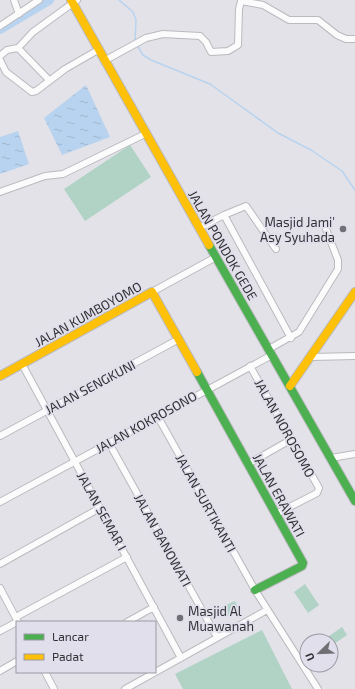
<svg xmlns="http://www.w3.org/2000/svg" width="355" height="689" font-family="'Exo 2',sans-serif">
<style>
.grass{fill:#b0d3c6}
.water{fill:url(#water-ripples)}
.lines{fill:none;stroke-linecap:round;stroke-linejoin:round}
.stream{stroke:#b8d3ef;stroke-width:1.5}
.river{stroke:#b8d3ef;stroke-width:10}
.street-casing{stroke:#bababe;stroke-width:8}
.fast-casing{stroke:#bababe;stroke-width:10}
.slow-casing{stroke:#bababe;stroke-width:10}
.street{stroke:#fbfbfc;stroke-width:6}
.fast{stroke:#4caf50;stroke-width:8}
.slow{stroke:#ffc107;stroke-width:8}
.poi-dot{fill:#706f74;stroke:#e0dfeb;stroke-width:1.5}
.labels{text-anchor:middle;stroke-width:3.5;stroke-linejoin:round;paint-order:stroke}
.poi-label{font-size:13px;fill:#323136;stroke:#e0dfeb;text-anchor:end}
.street-label{font-size:13px;fill:#323136;stroke:#e0dfeb}
</style>
<defs>
<pattern id="water-ripples" width="26" height="14" patternUnits="userSpaceOnUse"><rect width="26" height="14" fill="#b8d3ef"/><path d="M2 4q2-2 4 0t4 0M15 11q2-2 4 0t4 0" fill="none" stroke="#9fb6ce"/></pattern>
</defs>
<rect width="100%" height="100%" fill="#e2e2e8"/>
<path class="grass" d="M130,145L151,177L85,221L64,189Z
M305,584L319,605L308,613L294,592Z
M235,601L240,611L224,618L220,608Z
M342,627L347,635L331,646V641H322Z
M262,630L292,689H183L175,674Z"/>
<path class="water" d="M86,85L110,137L62,155L44,118Z
M18,131L29,164L0,174V137Z"/>
<g class="lines">
<path class="stream" d="M119,0L133,12L136,20L135,42
M137,45L143,55L151,60L210,84L278,133L311,150L342,171L355,190"/>
<path class="river" d="M0,29L49,0"/>
<defs>
<path id="street" d="M14,0L19,14
M0,26L39,0
M18,48L33,32L77,0
M18,48L49,80
M0,56L7,50L18,48
M0,60L6,72L32,92L36,91L65,69L98,50
M104,61L146,38L163,34L200,36L206,42L211,52L228,51L238,45L239,9L241,1L263,5L289,20H318L337,35L346,39H355
M0,192L45,176L63,174L147,133
M224,215L246,206L276,249
M199,228L224,215L291,338
M152,292L216,257
M269,349L299,332L338,269V260L326,229
M311,357L355,356
M22,364L181,658
M250,366L319,488L317,493L276,514
M158,417L255,590L318,689
M0,436L179,339
M109,443L217,637
M331,458L355,454
M248,464L292,439
M0,502L272,355
M0,564L100,508
M0,588L18,622
M16,617L127,557
M127,622L154,607
M0,631L17,622
M0,671L17,661
M45,672L54,689
M125,689L267,610"/>
<path id="fast" d="M209,245L355,501
M197,372L303,563L302,566L255,590"/>
<path id="slow" d="M71,0L209,245
M0,376L152,292L197,372
M290,386L355,292"/>
</defs>
<use href="#street" class="street-casing"/>
<use href="#fast" class="fast-casing"/>
<use href="#slow" class="slow-casing"/>
<use href="#street" class="street"/>
<use href="#fast" class="fast"/>
<use href="#slow" class="slow"/>
</g>
<g class="poi-dot">
<circle cx="343" cy="229" r="4"/>
<circle cx="180" cy="618" r="4"/>
</g>
<g class="labels">
<g class="poi-label">
<text x="335" y="227">Masjid Jami'<tspan x="335" dy="15">Asy Syuhada</tspan></text>
<text x="188" y="616" text-anchor="start">Masjid Al<tspan x="188" dy="15">Muawanah</tspan></text>
</g>
<g class="street-label">
<text transform="translate(223 245) rotate(60)" y="5">JALAN PONDOK GEDE</text>
<text transform="translate(88 314) rotate(-29)" y="5">JALAN KUMBOYOMO</text>
<text transform="translate(90 387) rotate(-28)" y="5">JALAN SENGKUNI</text>
<text transform="translate(146 422) rotate(-29)" y="5">JALAN KOKROSONO</text>
<text transform="translate(285 428) rotate(61)" y="5">JALAN NOROSOMO</text>
<text transform="translate(279 495) rotate(61)" y="5">JALAN ERAWATI</text>
<text transform="translate(206 503) rotate(61)" y="5">JALAN SURTIKANTI</text>
<text transform="translate(102 511) rotate(61)" y="5">JALAN SEMAR I</text>
<text transform="translate(163 540) rotate(61)" y="5">JALAN BANOWATI</text>
</g>
</g>
<rect x="16" y="621" width="140" height="52" fill="#e0dfeb" stroke="#9a99a3"/>
<rect x="24" y="634" width="20" height="6" fill="#4caf50" stroke="#9a99a3"/>
<text x="52" y="641" font-size="12" fill="#323136">Lancar</text>
<rect x="24" y="654" width="20" height="6" fill="#ffc107" stroke="#9a99a3"/>
<text x="52" y="661" font-size="12" fill="#323136">Padat</text>
<g transform="translate(319 653) rotate(247)"><circle r="19" fill="#e0dfeb" stroke="#9a99a3"/>
<path d="M0-3L7 15L0 10L-7 15Z" fill="#706f74"/>
<text y="-6" font-size="11" font-weight="bold" text-anchor="middle" fill="#323136">U</text>
</g>
</svg>
